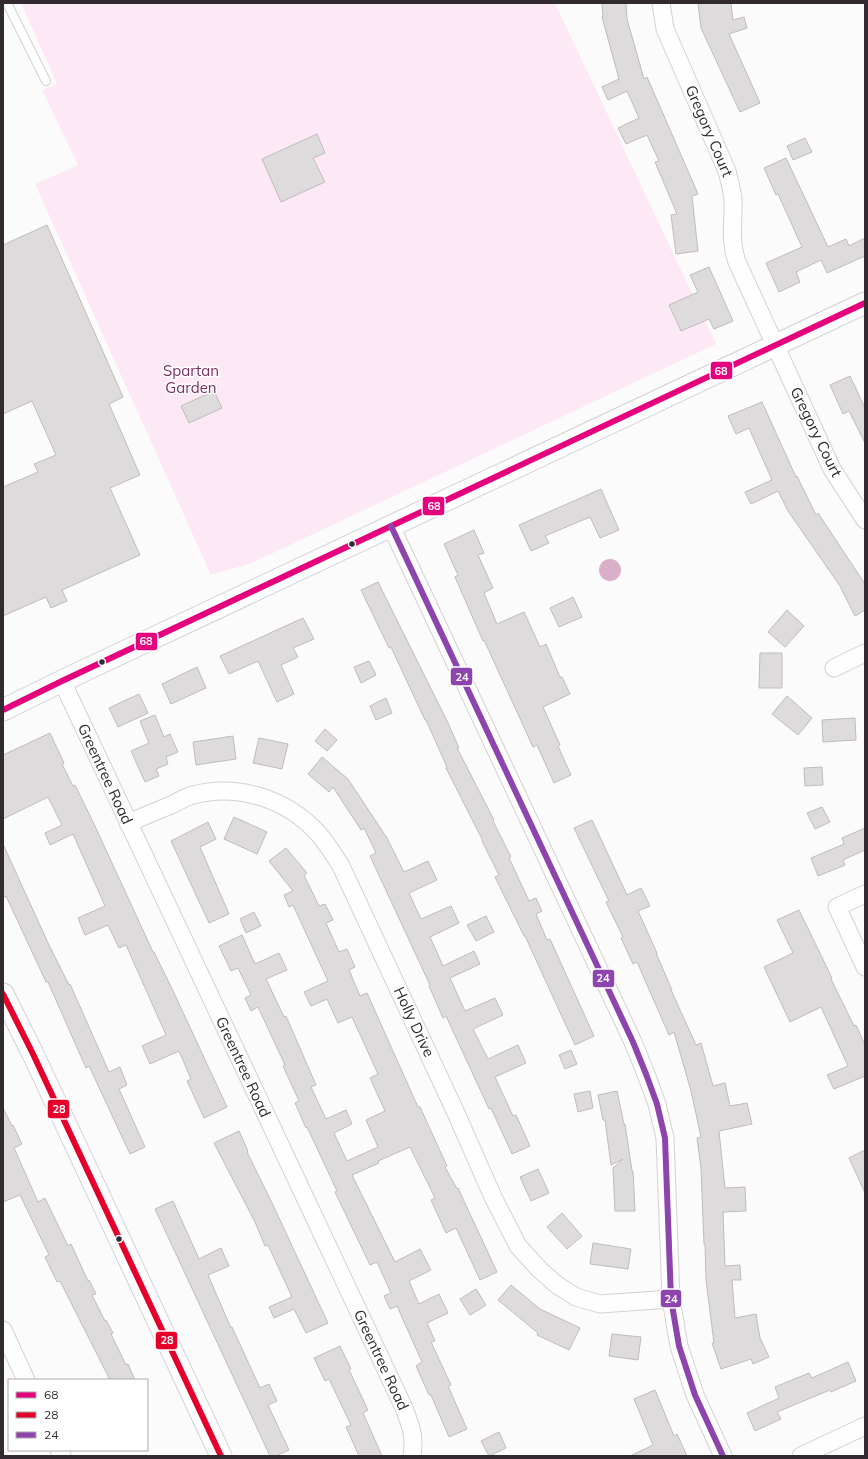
<svg xmlns="http://www.w3.org/2000/svg" width="868" height="1459" font-family="Mulish,sans-serif">
<style>
.green{fill:#fde8f5}
.water{fill:#daafca}
.building{fill:#dedbdd;stroke:#bebcbd}
.lines{fill:none;stroke-linecap:round;stroke-linejoin:round}
.service-casing{stroke:#d3d1d2;stroke-width:10}
.minor-casing{stroke:#d3d1d2;stroke-width:19}
.tertiary-casing{stroke:#d3d1d2;stroke-width:23}
.service{stroke:#fffeff;stroke-width:8}
.minor{stroke:#fffeff;stroke-width:17}
.tertiary{stroke:#fffeff;stroke-width:21}
.bus-1-casing{stroke:#fff;stroke-width:9}
.bus-2-casing{stroke:#fff;stroke-width:9}
.bus-3-casing{stroke:#fff;stroke-width:9}
.bus-1{stroke:#e5007d;stroke-width:6}
.bus-2{stroke:#e4002b;stroke-width:6}
.bus-3{stroke:#8e44ad;stroke-width:6}
.bus-dot{fill:#312b2f;stroke:#fff;stroke-width:1.5}
.labels{text-anchor:middle;stroke-width:3;stroke-linejoin:round;paint-order:stroke}
.street-label{font-size:15px;fill:#312b2f;stroke:#fff}
.park-label{font-size:15px;fill:#782f61;stroke:#fff}
.line-badge{stroke:#fff;stroke-width:1.5}
.badge-label{font-size:11px;text-anchor:middle;font-weight:bold;fill:#fff}
</style>
<rect width="100%" height="100%" fill="#fcfbfc"/>
<path class="green" d="M21,3H555L716,344L252,563L211,575L35,184L78,165L42,90L57,84Z"/>
<path class="water" d="M599 570a11 11 0 1 1 22 0a11 11 0 1 1-22 0Z"/>
<path class="building" d="M602,3H626L627,19L644,79L647,77L698,194L692,196L698,251L676,254L671,215L677,214L655,162L659,161L647,135L626,144L618,128L639,118L627,91L608,100L602,87L619,79L602,17H603Z
M698,3H731L733,20L744,17L747,28L729,34L760,103L740,112L701,28Z
M317,134L325,153L313,158L325,182L281,202L262,159Z
M805,138L812,152L793,160L787,146Z
M786,158L828,247L846,239L849,246L865,238V256L827,273L821,260L796,272L800,282L779,292L766,263L802,247L778,194L776,195L764,168Z
M47,225L123,397L109,404L140,475L110,488L140,555L62,590L67,601L51,608L46,597L3,616V487L38,472L34,464L56,455L32,401L3,414V245Z
M709,267L733,321L714,329L709,319L681,331L669,305L698,292L690,275Z
M850,376L865,408V443L849,411L843,414L830,385Z
M214,391L222,408L189,423L181,406Z
M762,402L796,477L797,476L816,515L818,513L865,584V610L855,616L840,586L788,511L778,491L751,504L745,492L772,480L749,428L736,434L728,416Z
M601,489L619,530L600,538L590,517L545,536L549,543L531,551L519,525Z
M474,530L484,553L478,555L493,588L484,593L497,624L524,612L540,647L546,644L560,677H562L570,694L543,707L560,745L558,746L571,775L554,783L537,745L533,747L484,640L483,641L455,577L458,575L444,544Z
M378,582L448,723L459,748H457L494,820L493,821L511,857L509,858L529,901L536,898L542,911L536,914L547,940L550,939L594,1036L575,1045L525,936H524L495,877L499,875L482,841H483L446,768L447,767L426,720H425L391,647L389,648L361,590Z
M573,597L582,617L559,627L550,608Z
M787,610L804,626L785,647L768,632Z
M303,618L314,639L293,648L298,657L281,665L294,694L277,702L258,661L229,674L220,656Z
M760,653H782V688H759Z
M369,661L376,675L361,683L354,667Z
M197,667L206,688L171,704L162,684Z
M139,694L148,713L118,727L109,708Z
M787,696L812,718L798,735L772,714Z
M386,698L392,713L376,720L370,706Z
M155,715L164,737L170,734L178,752L166,757L168,764L156,769L159,776L145,782L131,751L149,743L140,721Z
M855,718L856,740L823,742L822,720Z
M325,729L337,740L327,751L315,741Z
M50,733L64,763L62,764L73,786L75,785L94,824L153,952H154L175,995L227,1107L204,1118L187,1081L191,1079L179,1051L150,1064L142,1046L166,1035L126,945L119,948L108,925L85,935L78,918L105,906L73,834L50,845L45,833L62,825L48,797L3,819V755Z
M233,736L236,759L196,765L193,742Z
M259,738L288,744L282,769L253,763Z
M322,757L348,779L387,838L404,872L428,861L437,880L409,893L421,919L451,906L459,923L430,937L443,966L474,951L480,964L450,978L465,1011L495,998L503,1015L473,1029L488,1059L518,1045L526,1063L495,1077L513,1116L516,1115L530,1146L512,1154L491,1108L489,1109L446,1016L443,1018L429,986L430,985L370,856L376,853L364,828L361,830L333,787L329,792L308,774Z
M822,767L823,785L805,786L804,768Z
M822,807L830,822L815,829L807,813Z
M234,817L267,832L257,854L224,839Z
M592,820L627,895L641,888L650,906L638,911L657,953H656L672,990H671L696,1045L701,1043L713,1086L725,1083L730,1106L747,1103L752,1124L719,1131L725,1188L745,1187L746,1211L723,1212L725,1266L740,1265L741,1280H732L735,1318L756,1314L760,1338L769,1357L753,1364L751,1359L721,1369L712,1343H714L706,1280L705,1244H704L701,1168L697,1138L701,1137L691,1091L674,1032L669,1035L637,962L633,964L621,938L623,937L606,902L609,901L574,828Z
M208,822L216,839L200,847L229,914L209,923L171,841Z
M865,828V850L843,860L845,865L818,876L811,858L844,844L842,838Z
M3,844L48,943L69,985L70,984L109,1072L120,1067L127,1085L119,1089L145,1147L130,1154L89,1066L86,1068L48,982H46L6,896L3,898Z
M286,848L307,873L304,875L319,906L325,904L333,920L326,923L339,952L347,949L355,967L349,970L360,996L367,993L418,1107H420L447,1166L445,1167L457,1189L458,1188L497,1272L480,1280L456,1228L446,1233L431,1200L435,1198L410,1147L378,1161L379,1163L352,1175L395,1262L420,1249L431,1270L409,1281L419,1304L439,1294L448,1313L427,1323L435,1341L431,1342L451,1385L448,1386L467,1429L449,1437L431,1395H429L416,1366L422,1362L397,1306L390,1309L384,1296L391,1293L377,1262L370,1265L335,1192L337,1191L307,1127L306,1128L295,1103L299,1101L283,1066L285,1065L258,1007L251,1011L245,998L251,995L238,968L231,971L219,946L242,935L255,964L279,953L287,970L266,979L284,1017L286,1016L316,1085L311,1087L326,1119L346,1110L352,1124L334,1133L347,1161L378,1147L366,1120L385,1111L370,1078L378,1074L352,1017L338,1023L327,999L311,1006L304,992L328,981L293,905L289,907L284,895L293,891L269,861Z
M799,910L832,978L831,979L854,1026L856,1025L865,1045V1076L834,1089L827,1075L848,1066L821,1007L790,1022L764,967L793,953L777,920Z
M254,912L261,926L246,933L240,919Z
M486,916L494,932L476,941L467,925Z
M571,1050L577,1064L565,1069L559,1055Z
M590,1091L593,1108L578,1112L574,1094Z
M617,1091L624,1124H625L632,1171H633L635,1211H615L613,1168L623,1159L611,1165L605,1120H603L598,1095Z
M3,1108L12,1126L13,1125L22,1144L14,1148L38,1202L45,1198L68,1246L71,1244L88,1281L89,1280L96,1294L92,1295L105,1321L106,1320L113,1333L111,1334L126,1365L128,1364L135,1380H110L60,1281L57,1282L45,1257L49,1255L20,1195L3,1202Z
M239,1131L248,1151L247,1152L273,1205L328,1323L306,1333L294,1309L274,1318L269,1307L292,1297L268,1245L265,1246L255,1222L214,1143Z
M865,1150V1193L849,1158Z
M538,1169L549,1193L531,1201L520,1177Z
M173,1201L199,1259L221,1248L229,1266L208,1275L231,1328L232,1327L260,1388L269,1384L277,1401L268,1405L289,1450L276,1456H270L155,1209Z
M562,1213L582,1236L567,1249L547,1227Z
M593,1243L631,1249L628,1269L590,1264Z
M511,1285L540,1309L580,1328L569,1350L537,1335L538,1333L498,1300Z
M476,1289L486,1305L470,1315L460,1299Z
M612,1334L641,1337L638,1360L609,1356Z
M340,1346L351,1369L349,1370L368,1410L363,1413L382,1456H359L346,1427L351,1425L329,1379L325,1381L314,1358Z
M848,1362L856,1381L831,1392L830,1390L777,1412L781,1419L755,1431L747,1413L779,1398L775,1387L809,1373L812,1378Z
M655,1390L674,1436L677,1434L687,1456H630L653,1445L634,1399Z
M499,1432L506,1448L489,1456L481,1441Z"/>
<g class="lines">
<defs>
<path id="service" d="M7,3L46,81"/>
<path id="minor" d="M661,3L665,29L727,171C729,180 732,189 733,199C734,222 729,238 737,262L832,469L865,520
M391,526L633,1042L646,1074L657,1104L665,1138L671,1299L679,1346L695,1395L723,1456
M834,668L865,653
M62,681L404,1408C411,1427 415,1435 412,1456
M128,823C142,817 157,811 171,805C178,802 185,797 193,795C235,784 281,797 312,827C324,838 332,852 341,866L456,1113L493,1197L518,1246L540,1270L557,1285L576,1297L600,1304L671,1299
M865,894L837,907L865,967
M3,1330L26,1380
M59,1450L62,1456
M801,1456L865,1426"/>
<path id="tertiary" d="M3,710L62,681L865,303
M3,994L33,1054L221,1456"/>
</defs>
<use href="#service" class="service-casing"/>
<use href="#minor" class="minor-casing"/>
<use href="#tertiary" class="tertiary-casing"/>
<use href="#service" class="service"/>
<use href="#minor" class="minor"/>
<use href="#tertiary" class="tertiary"/>
<defs>
<path id="bus-1" d="M3,710L62,681L865,303"/>
<path id="bus-2" d="M3,994L33,1054L221,1456"/>
<path id="bus-3" d="M391,526L633,1042L646,1074L657,1104L665,1138L671,1299L679,1346L695,1395L723,1456"/>
</defs>
<use href="#bus-1" class="bus-1-casing"/>
<use href="#bus-2" class="bus-2-casing"/>
<use href="#bus-3" class="bus-3-casing"/>
<use href="#bus-1" class="bus-1"/>
<use href="#bus-2" class="bus-2"/>
<use href="#bus-3" class="bus-3"/>
</g>
<g class="bus-dot">
<circle cx="352" cy="544" r="3.5"/>
<circle cx="102" cy="662" r="3.5"/>
<circle cx="119" cy="1239" r="3.5"/>
</g>
<g class="labels">
<g class="street-label">
<text transform="translate(709 131) rotate(67)" y="5">Gregory Court</text>
<text transform="translate(816 432) rotate(64)" y="5">Gregory Court</text>
<text transform="translate(105 774) rotate(65)" y="5">Greentree Road</text>
<text transform="translate(414 1022) rotate(65)" y="5">Holly Drive</text>
<text transform="translate(243 1067) rotate(65)" y="5">Greentree Road</text>
<text transform="translate(381 1360) rotate(65)" y="5">Greentree Road</text>
</g>
<g class="park-label">
<text x="191" y="376">Spartan<tspan x="191" dy="17">Garden</tspan></text>
</g>
</g>
<g class="line-badge">
<rect x="710" y="361" width="23" height="19" rx="4" fill="#e5007d"/>
<rect x="422" y="496" width="23" height="20" rx="4" fill="#e5007d"/>
<rect x="135" y="632" width="23" height="19" rx="4" fill="#e5007d"/>
<rect x="450" y="667" width="23" height="19" rx="4" fill="#8e44ad"/>
<rect x="592" y="969" width="23" height="19" rx="4" fill="#8e44ad"/>
<rect x="47" y="1099" width="23" height="20" rx="4" fill="#e4002b"/>
<rect x="660" y="1289" width="22" height="19" rx="4" fill="#8e44ad"/>
<rect x="155" y="1331" width="23" height="19" rx="4" fill="#e4002b"/>
</g>
<g class="badge-label">
<text x="721" y="375">68</text>
<text x="434" y="510">68</text>
<text x="146" y="645">68</text>
<text x="462" y="681">24</text>
<text x="603" y="982">24</text>
<text x="59" y="1113">28</text>
<text x="671" y="1303">24</text>
<text x="167" y="1344">28</text>
</g>
<rect width="868" height="1459" fill="none" stroke="#312b2f" stroke-width="8"/>
<rect x="8" y="1379" width="140" height="72" fill="#ffffff" stroke="#adaaac"/>
<rect x="16" y="1392" width="20" height="6" fill="#e5007d" stroke="#adaaac"/>
<text x="44" y="1399" font-size="12" fill="#312b2f">68</text>
<rect x="16" y="1412" width="20" height="6" fill="#e4002b" stroke="#adaaac"/>
<text x="44" y="1419" font-size="12" fill="#312b2f">28</text>
<rect x="16" y="1432" width="20" height="6" fill="#8e44ad" stroke="#adaaac"/>
<text x="44" y="1439" font-size="12" fill="#312b2f">24</text>
</svg>
